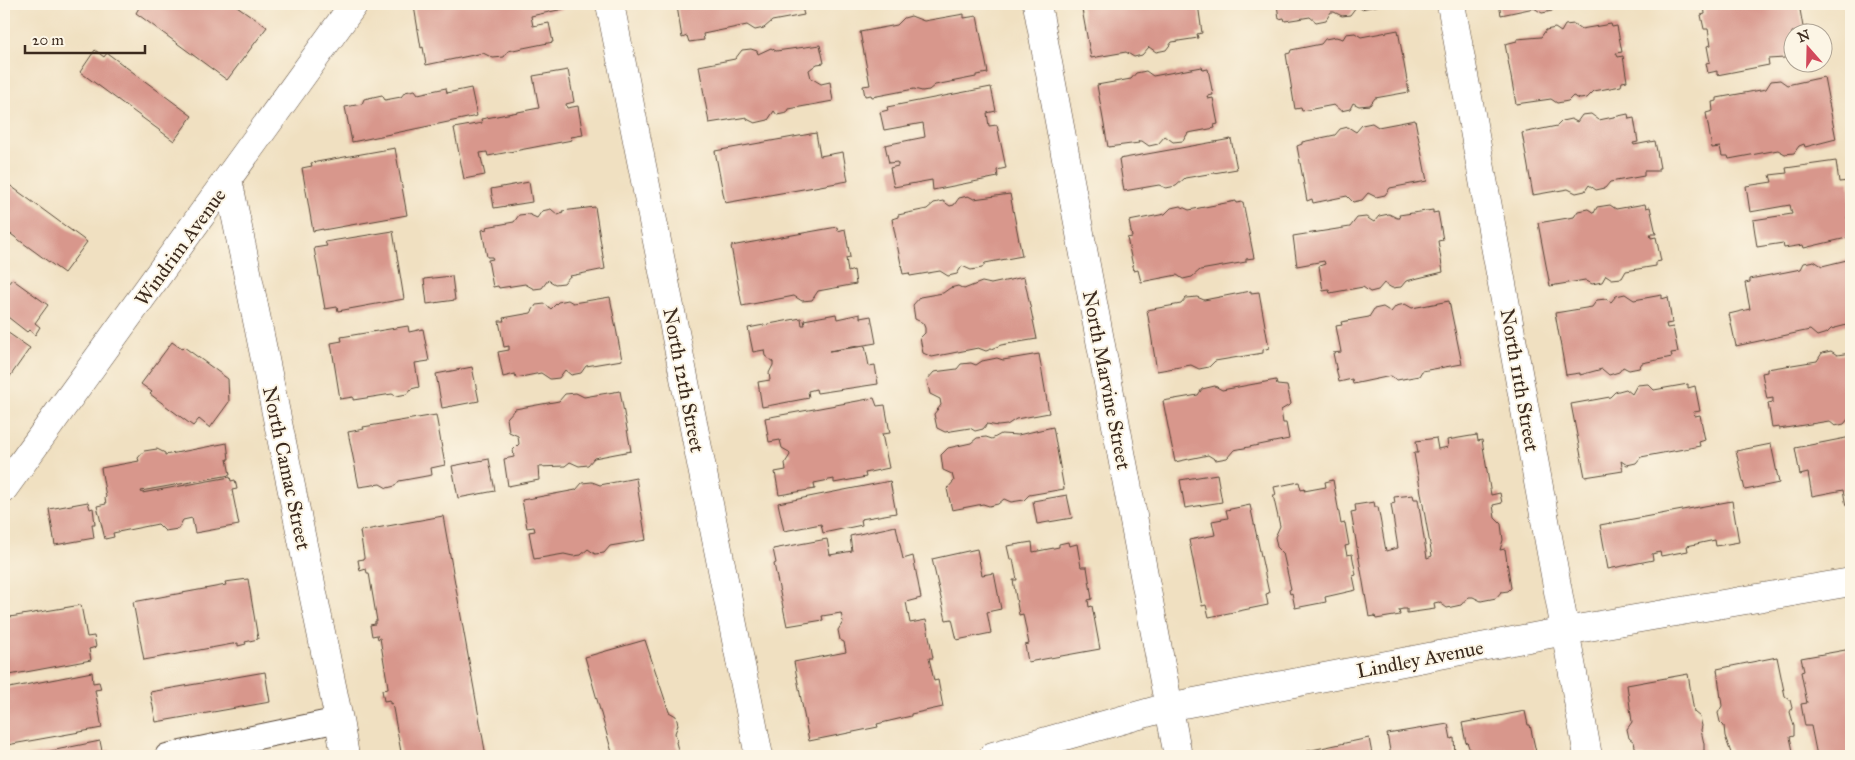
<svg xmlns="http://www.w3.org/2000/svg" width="1855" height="760" font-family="'IM FELL Great Primer',serif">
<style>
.building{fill:#d8978c}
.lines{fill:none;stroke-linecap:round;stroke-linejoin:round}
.service-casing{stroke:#564536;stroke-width:26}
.minor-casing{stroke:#564536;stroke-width:29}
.service{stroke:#fff;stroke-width:24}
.minor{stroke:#fff;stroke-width:28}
.labels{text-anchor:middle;stroke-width:4;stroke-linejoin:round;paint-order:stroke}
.street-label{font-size:20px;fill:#3b2a1e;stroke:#fcf5e5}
</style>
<rect width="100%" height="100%" fill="#fcf5e5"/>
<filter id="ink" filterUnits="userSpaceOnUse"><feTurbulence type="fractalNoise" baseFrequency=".02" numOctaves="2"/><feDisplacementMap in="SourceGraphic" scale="10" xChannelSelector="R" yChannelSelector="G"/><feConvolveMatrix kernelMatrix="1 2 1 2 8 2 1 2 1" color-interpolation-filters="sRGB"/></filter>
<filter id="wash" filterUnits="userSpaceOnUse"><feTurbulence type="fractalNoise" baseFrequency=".0096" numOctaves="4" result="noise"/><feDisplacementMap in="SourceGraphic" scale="20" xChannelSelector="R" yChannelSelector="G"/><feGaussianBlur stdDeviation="1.12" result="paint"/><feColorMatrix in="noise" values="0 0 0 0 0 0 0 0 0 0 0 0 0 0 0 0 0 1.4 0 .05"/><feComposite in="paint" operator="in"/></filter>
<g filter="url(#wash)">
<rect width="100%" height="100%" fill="#f0e0c1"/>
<g id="blocks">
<path class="building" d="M137,4H234L267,27L227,80L136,13L140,6Z
M423,4H562L563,9L531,16L533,26L549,23L553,42L508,51L504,57L493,58L483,53L426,65L423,47L421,48L414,6Z
M691,4H801L804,15L772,21L764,28L755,30L747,25L703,34L704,40L689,42L687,36L682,38L677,6Z
M1081,4H1198L1202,33L1197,34L1198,38L1172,42L1166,50L1156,52L1149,47L1142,55L1134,57L1126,52L1091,58Z
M1277,4H1381V5L1361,9L1360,7H1356L1350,15L1342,16L1334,12H1331L1326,20L1316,22L1310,17L1285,21L1284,18L1279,19Z
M1499,4H1557L1552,11L1542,13L1534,8L1501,15Z
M1704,4H1799L1803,27L1808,26L1809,32H1792V54L1785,56V58L1768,59L1769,65L1717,75V71L1708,73L1706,63L1710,62L1707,46L1711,45L1708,29H1704L1701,15L1705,14Z
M964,14V18L977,16L988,73L976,75V77L935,85L929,90L922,91L914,89L872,97L871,95L865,96L863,86L870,85L860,32L897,25L904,18L911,16L924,21Z
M1574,24L1581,29L1611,24L1612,27L1617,26L1622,52L1616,53L1618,57L1623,56L1627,81L1622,82L1621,86L1594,91L1587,98L1580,99L1573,96L1568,101L1557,103L1551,99L1516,104L1505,44L1517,41V39L1541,37L1546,30L1555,28L1561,32L1565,25Z
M1398,30L1409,92L1375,98L1370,105L1359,106L1353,103L1350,109L1341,111L1334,105L1302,111L1301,108L1295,109L1286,54L1290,53L1291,50L1321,44L1325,39L1336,37L1343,39L1346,34L1355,33L1361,37Z
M820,45L824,63L817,64L809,70L811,78L821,84L830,82L833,101L789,109L787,113L777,115L774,111L768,120L755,123L747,119V117L709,123L699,66L735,59L742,50L751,49L757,51L758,54L771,48L776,51Z
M95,50L104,57L107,53L192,116L174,141L80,72Z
M1202,67L1203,70L1208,69L1213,95L1207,96L1208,99L1213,98L1218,124L1214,125L1215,128L1188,133L1183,141L1173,142L1165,136L1158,144L1149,146L1142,141H1138L1139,143L1108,147L1097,85L1131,79L1136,73L1146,71L1153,76Z
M568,70L574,102L566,104L567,108L578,106L583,135L571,137L572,140L488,156L487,152L480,153L485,175L464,179L454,128L482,123L481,119L539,108L533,76Z
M1824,77L1836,139L1805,147L1804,144L1799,146L1794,153L1785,154L1778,150L1729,159L1728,156H1722L1720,147L1712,148L1706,113L1713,111L1712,102L1717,101V98L1766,89L1771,81L1780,80L1787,85Z
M991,87L996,111L987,113L989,126L997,125L1006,168L997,170L998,177L933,190L932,180L894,187L890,168L898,166V164L897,162L889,163L885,145L925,137L923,123L884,130L880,112L888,110L887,107Z
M446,88L447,93L471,88L477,116L352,142L345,107L362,104L364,99L382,95L385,100L401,97L405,92L415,90L418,94Z
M1591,114L1599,120L1628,114L1629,119L1634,118L1638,142L1633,143L1634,145L1655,141L1660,168H1658V171H1644V176L1610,182L1605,188L1596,190L1589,185L1585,191L1576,193L1568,189L1533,195L1522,133L1557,126L1562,121L1571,119L1577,122L1582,115Z
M1415,120L1427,181L1390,188L1385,195L1376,197L1368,193L1362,200L1353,202L1347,196L1313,203L1312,199L1307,201L1297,146L1302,144V142L1335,135L1340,129L1348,127L1356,132L1362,125L1372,123L1378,127Z
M816,133L820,156L843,152L848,181L725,203L715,151Z
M1231,139L1237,169L1185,178L1176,186L1166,188L1159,185L1124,191L1119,159Z
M395,148L407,215L323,230V229L313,231L302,168L312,166L311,163Z
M1836,161L1839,182L1849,181L1851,216L1847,217L1851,237L1804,248L1803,245L1784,248L1783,243L1757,247L1753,220L1792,214L1790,205L1750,212L1746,186L1772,182L1770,175L1787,173L1786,168Z
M4,181L87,242L64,273L4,229Z
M529,182L532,202L494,208L491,189Z
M1010,194L1022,256L985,263L982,268L971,270L962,266L957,274L948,276L940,271L910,276L909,273L903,274L892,219L898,217V215L927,209L934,203L943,201L950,206L954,205L959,198L968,196L974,199Z
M1236,201V203L1243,202L1254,258L1246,259V262L1200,270L1192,277L1183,279L1177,275L1141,282L1138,270L1134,271L1127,238L1132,237L1129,221L1165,214L1171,208L1180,206L1189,210Z
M1645,204L1646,208L1650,207L1656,234H1650L1651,238L1656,237L1661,261L1656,262V266L1626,271L1622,278L1612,279L1606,275L1602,282L1592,284L1585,280L1550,286L1538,223L1574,217L1578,211L1588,209L1594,213L1597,207L1610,205L1616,209Z
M595,207L605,269L570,276L564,283L555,284L548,280L542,288L534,289L525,284L499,288L498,286L493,287L488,260L493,259L492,257H487L482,230L487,229L486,227L514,222L519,215L528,214L537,218L542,211L551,209L558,215L563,213L562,211Z
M1433,210V213L1438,212L1443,240L1438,241L1443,272L1406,281L1401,287L1392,288L1384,283L1378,290L1370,292L1363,287L1330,293L1329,290L1323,291L1319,266L1325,264L1324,261L1297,266L1293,236L1350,227L1357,218L1366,217L1374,222L1379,216L1389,214L1397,218H1400L1399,215Z
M837,227L838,231L845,229L850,257L846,258L848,272L854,270L856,284L818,291L812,300L802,301L794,296L742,306L731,246Z
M393,231L404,299L338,311L337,307L325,309L314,248L327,246L325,242Z
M1851,259V324L1831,329L1827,333L1817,336L1810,330L1736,346L1729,314L1750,309L1745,283L1750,282V279L1801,269L1804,263L1814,261L1822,266Z
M452,276L455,300L427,304L424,279Z
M1024,277L1037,339L1001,345L986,351L978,348L932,357L923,353L920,338L925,333V328L923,323L915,319L913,305L920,297L943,293L950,288L958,286L964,289L982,282L991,284Z
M12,279L48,305L35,323L40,327L35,335L29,330L27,332L4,314V281L8,284Z
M1251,291V293L1259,292L1269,348L1263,350V353L1215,361L1209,367L1199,369L1191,365L1157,371L1147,310L1181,304L1186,298L1197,297L1204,300Z
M1625,294L1634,300L1662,295V299L1668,297L1672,323L1666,324L1667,328L1673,327L1678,352L1671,353L1672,357L1642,363L1639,368L1629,370L1623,367L1619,372L1609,375L1602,369L1580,375V373L1566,375L1555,313L1592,307L1597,300L1606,299L1611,302L1616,296Z
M610,297L622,360L586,366L581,373L571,375L565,370L559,378L550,379L541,373L516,378L515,374L503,377L498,352L509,350V346L504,347L499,321H504L503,318L531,313L536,305L545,304L551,309L558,302L568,300L573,303Z
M1449,301L1462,364L1422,371L1419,376L1397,380L1391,376L1353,384L1352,379L1339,382L1333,353L1341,352L1336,326L1342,325L1341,322L1369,317L1374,309L1383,307L1391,312L1396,306L1405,304L1412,308Z
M836,314L837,319L860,314V318L871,316L876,343L829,351L865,346L869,366L875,365L878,384L817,393L816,389L808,391L809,398L762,407L758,382L770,380L769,373L773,365V362L765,356L764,350L753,352L748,328L801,318L802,325H805L804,320Z
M408,326L409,332L423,329L429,361L415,363L419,387L411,389L407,394L396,396L392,394L353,400V397L340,399L331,343L342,341L341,337Z
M4,330L30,348L4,385Z
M172,342L182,349L184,347L228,379L229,402L210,428L199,419L193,426L150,394L152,392L141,384Z
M1831,351L1837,355L1851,353V417L1849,418L1844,424L1835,426L1829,421L1779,429V427L1772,428L1768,403L1773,402V398L1767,399L1762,373L1767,372V369L1817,361L1822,353Z
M1039,354L1049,413L1016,419L1007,425L998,426L987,424L983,429L975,431L970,428L945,432L937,428L934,414L941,405L940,399L930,394L927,380L934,372L957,369L961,364L971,363L976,365L982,361L997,358L1003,360Z
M472,367L479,401L442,408L436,374Z
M1276,380L1277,385L1287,386L1291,404L1281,410L1283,423H1286L1289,439L1234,450L1227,458L1216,460L1208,455L1175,462L1163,401L1198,395L1202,389L1215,386L1222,390Z
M1648,384L1654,390L1688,384V388L1695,386L1700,411L1694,412L1695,416L1700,415L1705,440L1699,442L1700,446L1641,457L1636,463L1627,465L1621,461L1623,471L1585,477L1571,404L1610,397L1615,392L1626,389L1632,394L1637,385Z
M620,391L631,451L594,458L588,465L579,466L570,462L565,466L538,467L539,480L508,486L504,459L514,457L513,450L519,444L518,436L509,432L507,418L515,409L559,401L565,394L576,393L584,397Z
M874,398L877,406L885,405L890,433L882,434L889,468L865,473L866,477L834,483V479L814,483L815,489L779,495L775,472L786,470L785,463L790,455L789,452L782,448L780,440L769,442L765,418Z
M436,415L445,465L431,468L432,475L399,481L395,486L387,488L380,484L359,487L348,432L364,429L363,427Z
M1053,427L1064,489L1029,495L1024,500L1011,502L1004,499L998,504L989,506L983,504L952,510L947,489L954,481L952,474L943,470L941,455L948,448L971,443L977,438L986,437L992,439L1001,434L1018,435Z
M1477,435L1478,441L1482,440L1491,495L1500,493L1502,503L1493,505L1495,518L1501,524L1503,540L1500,550L1505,549L1511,588L1508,591L1501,592L1496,598L1481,601L1473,597H1468L1461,605L1447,608L1439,602L1434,603L1435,609L1407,613V609H1403L1399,610L1400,615L1376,619L1375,616L1369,617L1351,512L1356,511L1355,505L1374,502L1375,507H1378L1386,551L1393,549L1398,548L1391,504L1395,503L1394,497L1413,495L1414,499H1418L1427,558L1432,556L1414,453H1418L1416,441L1436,438L1438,449L1448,447L1447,440Z
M1851,437V505L1846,506L1843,490L1812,496L1808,473L1800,475L1795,448Z
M227,443L229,459H227L230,475L141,491L142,493L230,477L231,481L235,480L237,489L232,490L239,525L195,533L192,518L183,520L178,529L165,531L158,524L113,533L114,537L105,539L97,506L106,504L105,498L106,497L101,468L139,461L138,458L144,451L157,449L165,453V455Z
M1771,444L1779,483L1745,490L1736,451Z
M489,459L495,491L458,498L452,466Z
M1217,474L1222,502L1185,508L1180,480Z
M636,478L646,540L610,546L604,553L595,554L588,549L581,555L573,556L564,554L534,559L529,532L535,531L534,527L527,528L522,500L576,490L582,483L592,482L600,485Z
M1333,480L1341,524L1345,523L1349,545L1345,546L1347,555L1352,554L1356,575L1353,576L1356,590L1325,597L1326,602L1295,608L1292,593L1290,594L1289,590L1291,589L1283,553L1277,547L1275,537L1280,526L1273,495H1276L1274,487L1299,482L1301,490L1305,489L1304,491L1326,487L1325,482Z
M890,481L896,513L861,519L862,525L823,533L821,524L784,531L778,503Z
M1067,495L1072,518L1037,524L1033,501Z
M1732,501L1739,542L1716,546L1715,540L1687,546L1688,551L1661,556L1660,552L1652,554L1653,560L1608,569L1600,525Z
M88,502L90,509L93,508L95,524H92L94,538L55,545L49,509Z
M1250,505L1269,593L1266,594L1268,605L1209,617L1206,605L1202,606L1189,540L1215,535L1212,521L1228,518L1226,510Z
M443,516L486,756H394V755L401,752L392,703L390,704V700L384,701L382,690L388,689V687L380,638L378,639L377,635L372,636L370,625L375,624V621H377L369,573H367L366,569L360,571L358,560L364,559V557L360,531Z
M896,526L903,559L913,556L921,598L906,602L910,623L926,620L933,658H929L934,681L938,680L943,707L911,714V716L877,724L878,727L809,741L794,662L846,652L844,642L840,640L838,630L843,622L841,613L822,616L823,620L787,626L774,564L776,563L773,549L827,539L830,555L852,551L850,536Z
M1032,542L1033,552L1059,547V544L1068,542L1069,546L1077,544L1081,567H1087L1092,599L1088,600L1089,607L1092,606L1100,649L1028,662L1025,645L1029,644L1023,614L1019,615L1013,580H1017L1013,559H1010L1007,546Z
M977,549L982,575L994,573L1001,609L987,612L991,633L957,640L952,619L946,620L932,559Z
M248,579L258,639L245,642L246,644L238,646V643L144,660L133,602L226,585L225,582Z
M81,605L87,637L94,636L96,647L89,649L91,660L4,676V618Z
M645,640L669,712L676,716L678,725L675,733L677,741L676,742L679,754L671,756H613L585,657Z
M1851,649V756H1817L1811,726H1805L1801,704L1807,703L1801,672L1804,671L1801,658Z
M1777,657L1785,696L1790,700L1792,708L1790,712L1794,726V736L1790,737L1794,756H1732L1725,736L1724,726L1720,722L1718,713L1722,706L1717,669Z
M92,672L93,683L99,682L101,689L95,690L102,728L7,745V748L4,749V689Z
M265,672L270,702L156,722L150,692Z
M1688,674L1694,712L1700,717L1702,726L1701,730L1704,744V751L1700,752L1701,756H1637L1634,742L1629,738L1627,729L1632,722L1627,685Z
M1525,711L1528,725H1530L1536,752L1541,756H1472L1467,742L1466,743L1462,723Z
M1448,724L1451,739L1454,738L1455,756H1391L1387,734Z
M1369,738L1372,754H1375V756H1308L1307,751Z
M100,741L102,751L110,750L112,756H26Z"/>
</g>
</g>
<g filter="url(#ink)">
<use href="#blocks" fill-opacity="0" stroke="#564536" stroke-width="1"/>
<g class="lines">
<defs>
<path id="service" d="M167,756L339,720"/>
<path id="minor" d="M610,4L759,756
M1037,4L1178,756
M1451,4L1588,756
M228,179L339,720L345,756
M4,488L354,4
M993,756L1168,707L1565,631L1851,582"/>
</defs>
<use href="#service" class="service-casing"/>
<use href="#minor" class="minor-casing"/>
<use href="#service" class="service"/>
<use href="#minor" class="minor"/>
</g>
</g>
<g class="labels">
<g class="street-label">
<text transform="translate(180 247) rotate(-54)" y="7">Windrim Avenue</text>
<text transform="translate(684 380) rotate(79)" y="7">North 12th Street</text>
<text transform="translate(1107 380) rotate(79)" y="7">North Marvine Street</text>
<text transform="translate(1520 380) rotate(80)" y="7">North 11th Street</text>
<text transform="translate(287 468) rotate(78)" y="7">North Camac Street</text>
<text transform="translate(1420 659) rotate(-11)" y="7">Lindley Avenue</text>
</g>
</g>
<rect width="1855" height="760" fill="none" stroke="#fcf5e5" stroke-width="20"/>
<g transform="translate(1808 48) rotate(340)"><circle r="24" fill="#fcf5e5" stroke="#afa495"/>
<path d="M0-4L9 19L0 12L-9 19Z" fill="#d1495b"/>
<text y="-8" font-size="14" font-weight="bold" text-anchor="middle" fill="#3b2a1e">N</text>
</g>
<path d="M25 45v8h120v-8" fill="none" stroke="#3b2a1e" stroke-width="2.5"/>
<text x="32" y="45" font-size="15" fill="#3b2a1e" stroke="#fcf5e5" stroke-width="4" paint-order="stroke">20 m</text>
</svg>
